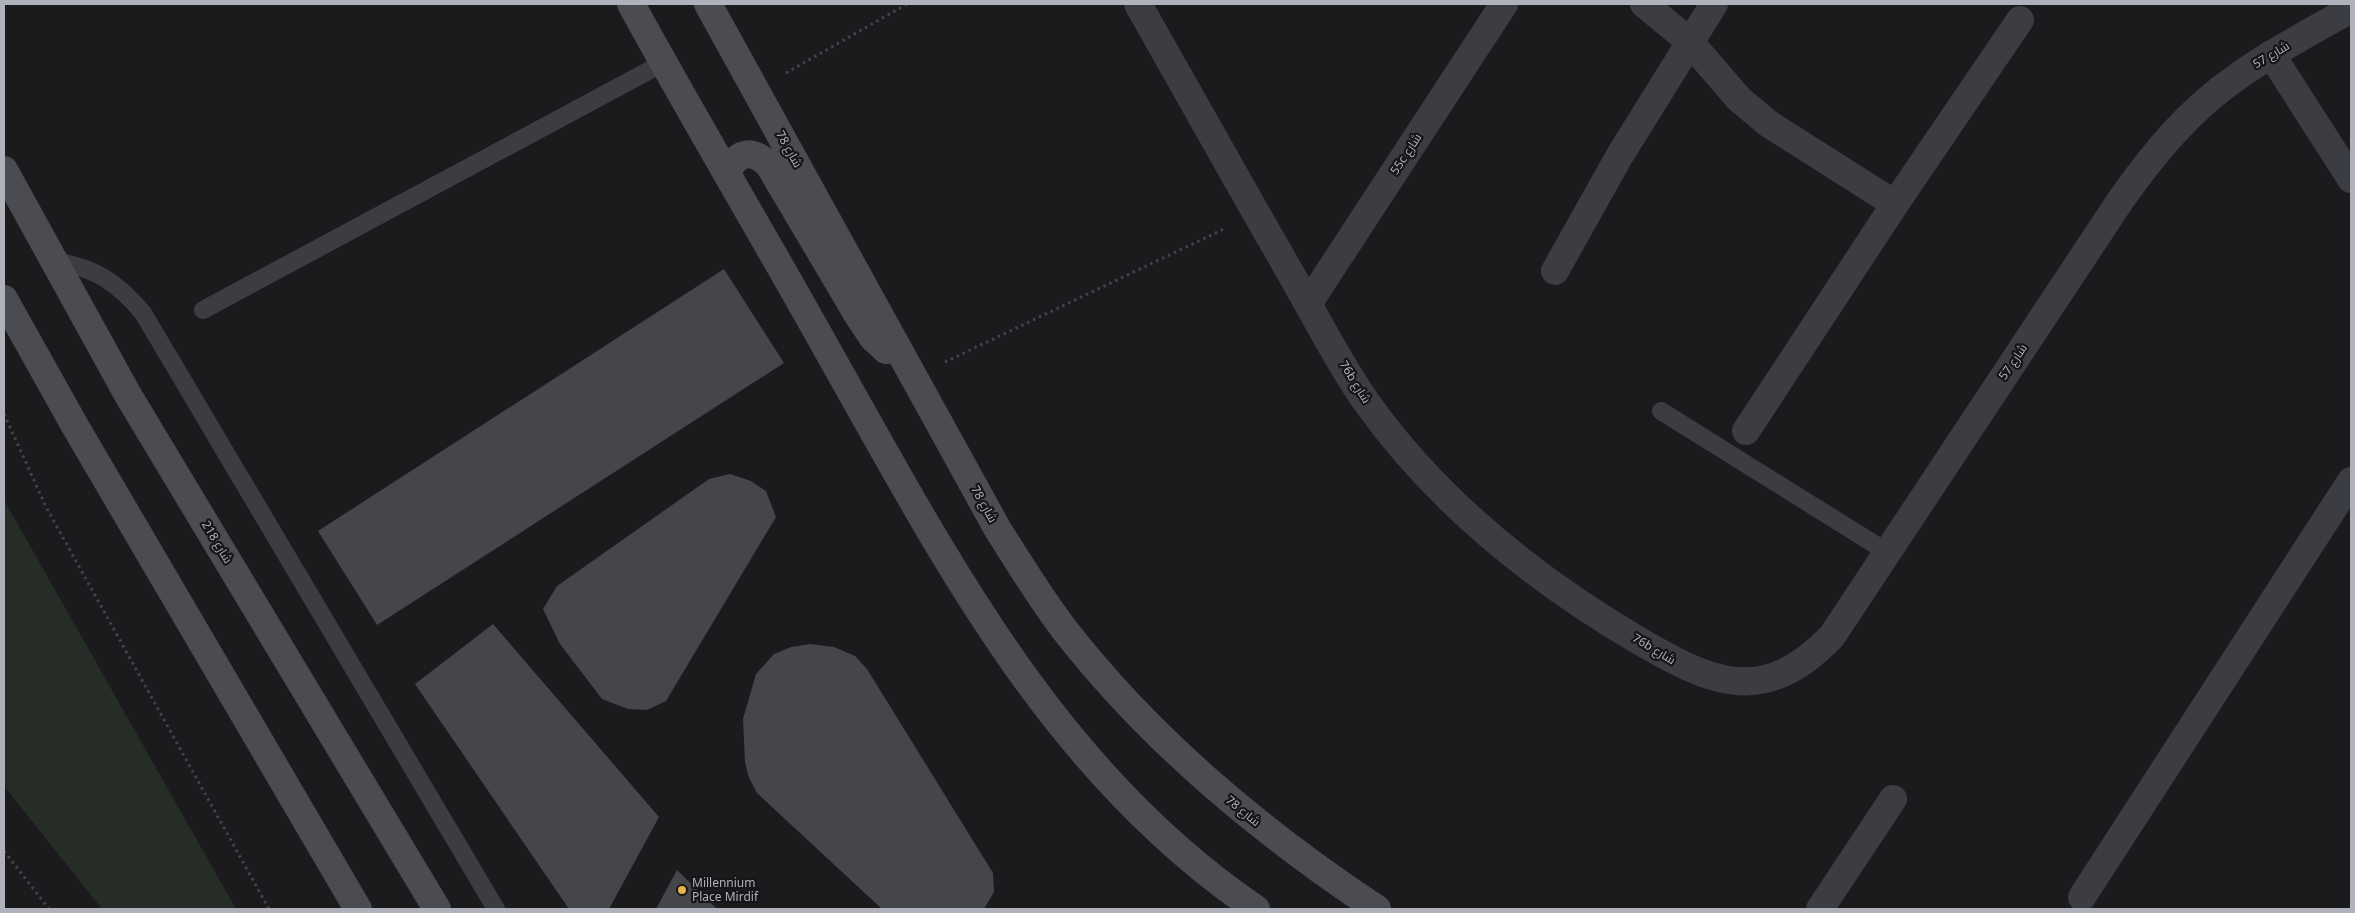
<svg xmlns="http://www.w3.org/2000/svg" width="2355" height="913" font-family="'Noto Sans',Cairo,sans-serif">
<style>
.green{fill:#252d26}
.building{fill:#45464a}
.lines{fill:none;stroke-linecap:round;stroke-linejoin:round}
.path{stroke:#424449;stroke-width:3;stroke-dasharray:2.5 4;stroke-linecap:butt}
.lane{stroke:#3c3d42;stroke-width:18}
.street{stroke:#3c3d42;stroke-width:28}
.secondary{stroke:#4a4c52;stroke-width:28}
.poi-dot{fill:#e6b64a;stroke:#161618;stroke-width:2}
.labels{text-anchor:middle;stroke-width:4.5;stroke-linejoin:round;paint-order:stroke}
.street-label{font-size:12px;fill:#afb2bb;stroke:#161618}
.poi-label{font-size:12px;fill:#afb2bb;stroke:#161618;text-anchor:start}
</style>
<rect width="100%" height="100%" fill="#1b1b1d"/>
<path class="green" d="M4,500L236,909H102L4,786Z"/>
<path class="building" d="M724,269L784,363L377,625L318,531Z
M730,474L751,481L766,491L776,517L666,701L647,710L628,709L602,699L560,644L543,609L557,586L709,479Z
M493,624L659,817L609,909H569L415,684Z
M810,644L834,647L855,656L867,669L993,873L994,892L984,909H882L757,793L749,778L745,762L743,719L756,674L774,654L791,647Z
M677,870L717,909H656Z"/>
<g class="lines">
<path class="path" d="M786,73L907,4
M945,362L1226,228
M4,414L46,507L269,909
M4,851L49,909"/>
<path class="lane" d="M54,261C95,268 116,281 143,313L496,909
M203,310L663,63
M1661,411L1887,552"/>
<path class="street" d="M1138,4C1190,96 1242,189 1295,281C1318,321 1340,365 1367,403C1437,501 1533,578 1636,639C1711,683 1763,708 1832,636L2120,201C2153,154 2189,110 2237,77C2273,51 2313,31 2351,9
M1644,4L1689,41L1739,99L1769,124L1895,204
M2271,54L2351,179
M1555,271L1620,155L1714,4
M1308,304L1504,4
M1746,431L1895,204L2020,20
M2082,897L2351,481
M1820,909L1893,799"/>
<path class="secondary" d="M631,4C695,121 764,236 829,353C946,560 1053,771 1256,909
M708,4L997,528C1018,562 1040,597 1064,629C1151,741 1260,831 1377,909
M4,170L128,395L437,909
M727,171C739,151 752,149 769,165L859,317L873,338L886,350
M4,299L75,426L358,909"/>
</g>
<circle class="poi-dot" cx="682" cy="890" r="5"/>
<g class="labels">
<g class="street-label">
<text transform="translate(2271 55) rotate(-31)" y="4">شارع 57</text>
<text transform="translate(789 149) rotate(61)" y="4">شارع 78</text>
<text transform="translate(1406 154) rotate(-57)" y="4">55c شارع</text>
<text transform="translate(2013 362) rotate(-56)" y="4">شارع 57</text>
<text transform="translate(1355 382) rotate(58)" y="4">76b شارع</text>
<text transform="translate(984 504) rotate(61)" y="4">شارع 78</text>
<text transform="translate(217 542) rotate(59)" y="4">شارع 218</text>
<text transform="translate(1654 649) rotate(31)" y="4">76b شارع</text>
<text transform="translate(1243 811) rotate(39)" y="4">شارع 78</text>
</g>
<g class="poi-label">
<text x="692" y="887">Millennium<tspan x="692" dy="14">Place Mirdif</tspan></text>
</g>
</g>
<rect width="2355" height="913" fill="none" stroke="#afb2bb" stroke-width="10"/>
</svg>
